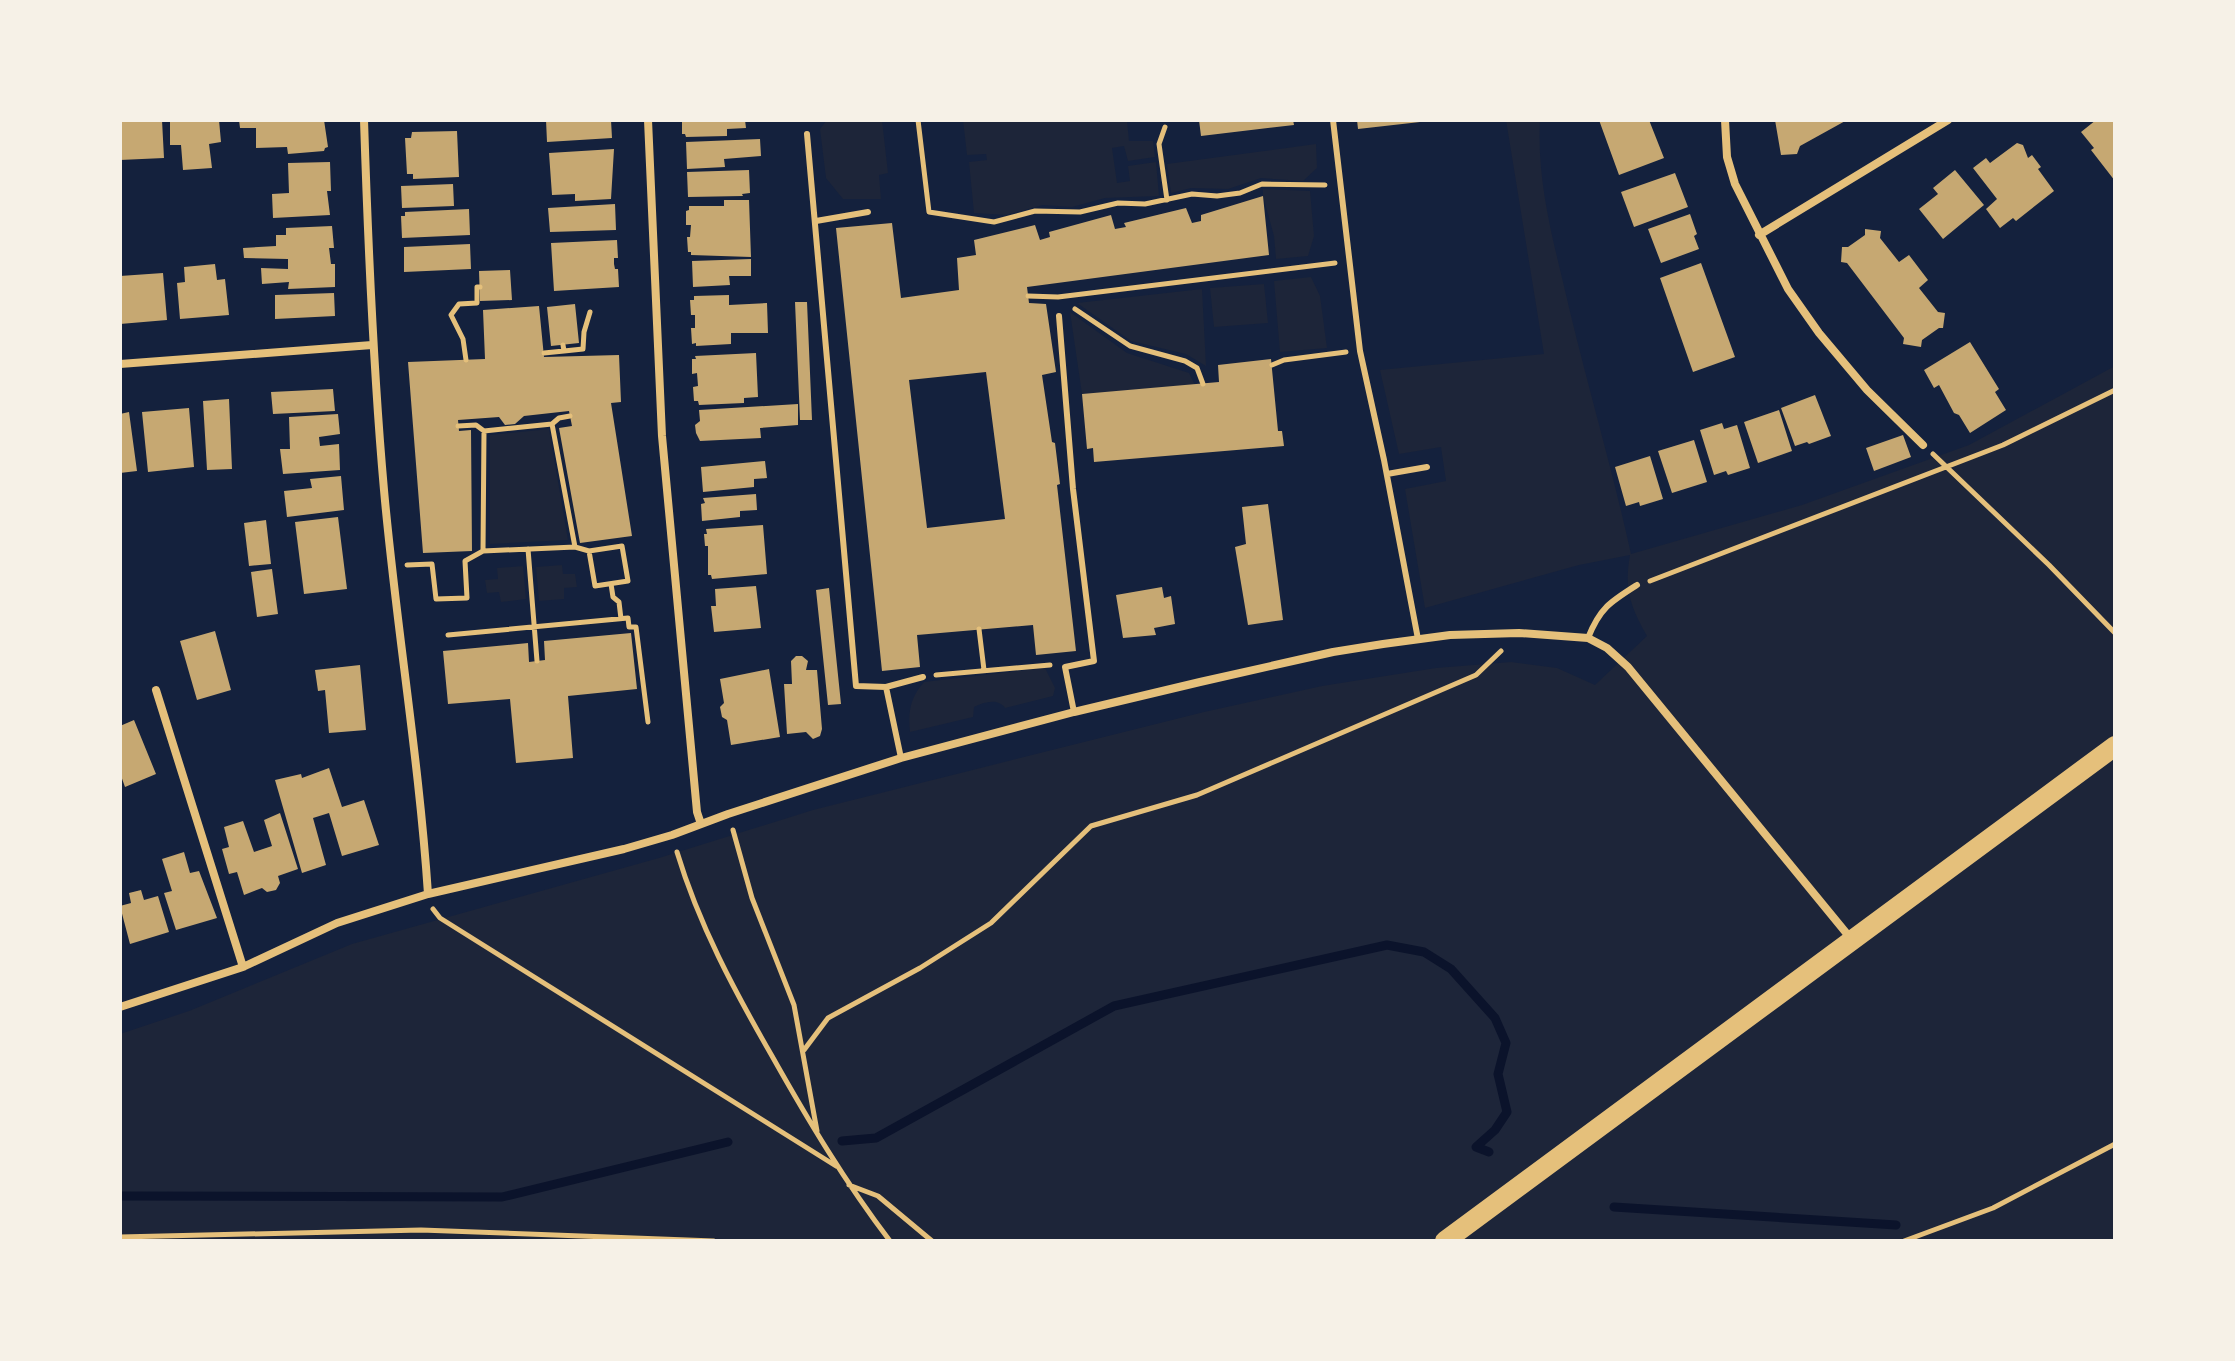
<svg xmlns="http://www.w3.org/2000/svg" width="2235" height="1361" font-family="Georgia,serif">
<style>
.green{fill:#1d2539}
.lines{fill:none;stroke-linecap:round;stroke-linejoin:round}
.stream{stroke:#0b132b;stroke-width:9}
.building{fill:#c6a872;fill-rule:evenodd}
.path{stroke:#e5c07b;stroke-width:5}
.service{stroke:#e5c07b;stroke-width:6}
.minor{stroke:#e5c07b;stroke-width:8}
.primary{stroke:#e5c07b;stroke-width:20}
</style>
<rect width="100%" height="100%" fill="#14213d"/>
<path class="green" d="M827,120H882L888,173L879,175L881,199H843L826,178L820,129Z
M963,120H1127L1129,141H1153L1155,157L1128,161L1124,146L1112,148L1117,183L1130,181L1128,166L1156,162L1159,196L1105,198L1072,207L1043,205L1006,215L974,213L969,162L987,160L986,154L967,155Z
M1506,120H1540C1537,176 1550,228 1563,282C1584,374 1611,463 1631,554L1802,505L1969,445L2115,366V1241H120V1034L189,1011L352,944L659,858L813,810L1204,712L1322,686L1436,668L1511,662L1557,668L1595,685L1647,636C1630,606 1624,589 1630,555L1579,565L1425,608L1405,489L1446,481L1441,447L1399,454L1380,370L1544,354Z
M1316,144L1317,168L1303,181L1261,178L1228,189L1191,188L1171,193L1167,164Z
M1263,189L1310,191L1314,236L1308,256L1276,259L1274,236L1263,196Z
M1311,277L1320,296L1327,348L1280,352L1274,281Z
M1264,284L1268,323L1214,327L1210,288Z
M1202,289L1206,366L1186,354L1131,341L1077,303Z
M1070,312L1127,353L1189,373L1195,385L1082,394Z
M549,429L568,540L490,544V435Z
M562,565L563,574H575L577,587L564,588V599L539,601L536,567Z
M523,566L526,599L501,602L499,592L487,593L485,580L498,579L497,568Z
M1045,668L1055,688L1053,696L1005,708C998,698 984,702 974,707L973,717L910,732C908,712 910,698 924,682Z"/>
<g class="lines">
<path class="stream" d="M842,1141L876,1138L1114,1006L1387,945L1424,952L1451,969L1495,1018L1506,1043L1498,1074L1507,1112L1495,1130L1476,1147L1489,1152
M120,1196L502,1197L728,1142
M1614,1207L1896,1225"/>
</g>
<path class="building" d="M120,120H162L164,158L120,160Z
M170,120H219L221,142L209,144L212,168L183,170L181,145H170Z
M239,120H324L328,147L325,148L324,151L288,154L287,147L256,148V128H240Z
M546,120H611L612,138L547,142Z
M682,120H745L746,128L727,129V136L686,137L685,134H682Z
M1199,120H1293L1294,125L1201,136Z
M1357,120H1420V122L1358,129Z
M1599,120H1649L1664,158L1619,175Z
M1775,120H1847L1800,146L1797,154L1781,155Z
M2096,120H2115V181L2091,150L2094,148L2081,132Z
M457,131L459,177L413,179V174H407L405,138H411L412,132Z
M760,139L761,156L724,159L725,167L687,169L686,142Z
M2017,143L2023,145L2028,158L2032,155L2041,167L2038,169L2054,191L2016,221L2013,218L2000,228L1986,209L1997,199L1973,168L1986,158L1990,163Z
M614,149L611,199L575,201V194L552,195L549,153Z
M330,162L331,191H327L330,215L273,218L272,194L289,193L288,163Z
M749,170L750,193L742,194L743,196L688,197L687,172Z
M1955,170L1984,205L1943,239L1919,209L1938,194L1933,188Z
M1675,173L1688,207L1634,227L1621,192Z
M453,184L454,206L402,208L401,186Z
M1263,196L1269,255L1027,287L1029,303L1046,304L1056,372L1042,375L1052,442L1055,443L1060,484L1057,485L1076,651L1036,655L1033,625L917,635L920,667L882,671L836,228L892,223L901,298L959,290L957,258L976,255L974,240L1035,225L1040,240L1050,237L1049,232L1111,215L1115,229L1126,227L1124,223L1186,208L1192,223L1201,221V215ZM986,372L1005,519L927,528L909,380Z
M724,200H749L751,257L691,255V252H688L687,237H690L691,225H686V211L689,210V206H724Z
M615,204L616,230L550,232L548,208Z
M469,209L470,235L402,238L401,216H405V212Z
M1690,214L1697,234L1694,236L1699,249L1661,263L1648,229Z
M332,226L334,248H329L331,264H335V287L288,289L289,282L262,284L261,268L288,269V259L244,258L243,248L276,246V235H286V228Z
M1865,229L1881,231L1880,238L1899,262L1909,255L1928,280L1919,288L1938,312L1945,313L1943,328H1939L1922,340L1921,347L1903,344L1904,338L1847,263L1841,262L1842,247H1848L1865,235Z
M617,240L618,258H614V264L615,269H618L619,287L554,291L551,243Z
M470,244L471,269L404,272V247Z
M751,259V276H729L730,285L693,287L692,261Z
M1701,263L1735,357L1693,372L1660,278Z
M215,264L217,280L225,279L229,315L180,319L177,283L185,282L184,267Z
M510,270L512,300L480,301L479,271Z
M163,273L167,320L120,324V276Z
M334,293L335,316L275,319V295Z
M729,295V305L767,303L768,333H731V344L696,346V343L692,344L691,328H695V315H691L690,300H694V296Z
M795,302H807L812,420H800Z
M575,304L579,343L551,346L547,307Z
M539,306L544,357L619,355L621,402L611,403L632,536L580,543L559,428L572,426L569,411L524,416L515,424L505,425L499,417L458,420L459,431L471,430L472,551L423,553L408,362L485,359L483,310Z
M1970,342L1999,389L1995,392L2006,410L1970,433L1959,415L1954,413L1939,385L1934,388L1924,370Z
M756,353L758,397L744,398V403L699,405L698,401H694L693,387L698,386L697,373L692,374V359H696L695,356Z
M1271,359L1278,431H1282L1284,446L1094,462L1093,448L1087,449L1082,394L1219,382L1218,365Z
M333,389L335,411L273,414L271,392Z
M1815,395L1831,436L1809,444L1807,442L1795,446L1781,408Z
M229,399L232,469L207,470L203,401Z
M798,404V425L760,428L761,438L700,441L696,433L695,425L700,421L699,410Z
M189,408L194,467L148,472L142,412Z
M1779,410L1792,451L1758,463L1744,422Z
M129,412L137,471L120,473V414Z
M338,414L340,434L319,437L320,446L339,444L340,470L283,474L280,449H290L289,417Z
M1722,423L1724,429L1737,425L1750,468L1728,475L1726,471L1714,475L1700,430Z
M1903,435L1911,457L1874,471L1866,448Z
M1694,440L1707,482L1672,493L1658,451Z
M1650,456L1663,499L1640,506L1639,502L1626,506L1615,467Z
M765,461L767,478L754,479V487L703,492L701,467Z
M341,476L344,510L287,517L284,491L312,488L310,479Z
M756,494L757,510L740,511V517L702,521L701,504L705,503L703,498Z
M1268,504L1283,620L1248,625L1235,547L1246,544L1242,507Z
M338,517L347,589L304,594L295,522Z
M266,520L271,564L249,566L244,523Z
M763,525L767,574L712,579L711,575H708V546H705L704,534H707L706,529Z
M272,569L278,614L257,617L251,572Z
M756,586L761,628L714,632L711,606H716L715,589Z
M1162,587L1164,598L1171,596L1175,624L1154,628L1156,635L1123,638L1116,595Z
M829,588L841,704L828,705L816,590Z
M215,631L231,690L197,700L180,641Z
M631,633L637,689L568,696L573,758L516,763L510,699L448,704L443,651L528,643L529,662L545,660L544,641Z
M796,656H802L808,661L806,670H817L822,729L820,736L813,739L806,732L787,734L784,684H792L791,661Z
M360,665L366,730L329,733L325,690L318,691L315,670Z
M769,669L780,737L731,745L727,720L722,717L720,707L724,703L720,679Z
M134,720L156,774L125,787L120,773V726Z
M329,768L342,807L364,800L379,845L342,856L329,813L313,818L326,865L302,873L275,780L301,774L302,778Z
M280,813L298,869L278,876L280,883L276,890L267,892L262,888L244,895L237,872L229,874L222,849L229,847L224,827L243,821L254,852L272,846L264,820Z
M184,852L190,873L199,871L217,918L176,930L164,893L172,891L162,859Z
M141,890L144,900L158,896L169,932L130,944L120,906L131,903L129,893Z"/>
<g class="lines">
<path class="path" d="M918,120L929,212L994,222L1035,211L1080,212L1118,203L1145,204L1192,194L1217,196L1240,193L1262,184L1325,185
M1165,127L1159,144L1167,200
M1028,296L1058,297L1335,263
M1075,309L1130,346L1185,361L1197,368L1203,384
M563,345L564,351L583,349L584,332L590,312
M544,353L564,351
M466,360L463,339L451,315L459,304L477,303V287H480
M1272,365L1284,360L1346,352
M552,424L559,418L570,416
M458,426L476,425L484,431L552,424L575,547
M1933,454L2049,565L2115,633
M528,549L537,661
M483,551L484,431
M407,565L432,564L436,599L467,598L465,561L483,551L575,547L589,551L622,546L628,581L595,586L589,551
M1650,581L2003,445L2115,390
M611,584L613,597L619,602L621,619
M979,629L984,670
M448,635L628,618L629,627H636L648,722
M936,675L1050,665
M733,830L752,898L794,1005L817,1131
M677,852C699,925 734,990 772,1056C808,1120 845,1182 890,1241
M433,909L440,918L836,1166
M804,1050L828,1018L920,968L991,923L1091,826L1197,795L1476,675L1501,651
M849,1185L878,1196L932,1241
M120,1237L421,1230L714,1241
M1904,1241L1993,1208L2115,1144"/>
<path class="service" d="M1333,120L1360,351L1384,460L1418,639
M807,134L856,686L886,687L901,758
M816,221L868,212
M1059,316L1073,489L1094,661L1065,667L1074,712
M1387,474L1427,467
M1588,638C1600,608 1610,602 1637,585
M886,687L923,677"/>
<path class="minor" d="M364,120C368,244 373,367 384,490C396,625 419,759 428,894
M648,120L662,436L697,812L701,824
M1725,120L1727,157L1735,184L1788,289L1819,333L1867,390L1923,445
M1759,235L1948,120
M120,364L372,345
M156,690L243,967
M120,1007L243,967L337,923L428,894L624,849L672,835L728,814L901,758L1074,712L1200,682L1333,652L1383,644L1450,635L1519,633L1588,638L1607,648L1628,667L1852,940"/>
<path class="primary" d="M1445,1241L2115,746"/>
</g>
<rect width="2235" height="1361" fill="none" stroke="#f6f1e7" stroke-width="244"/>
</svg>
